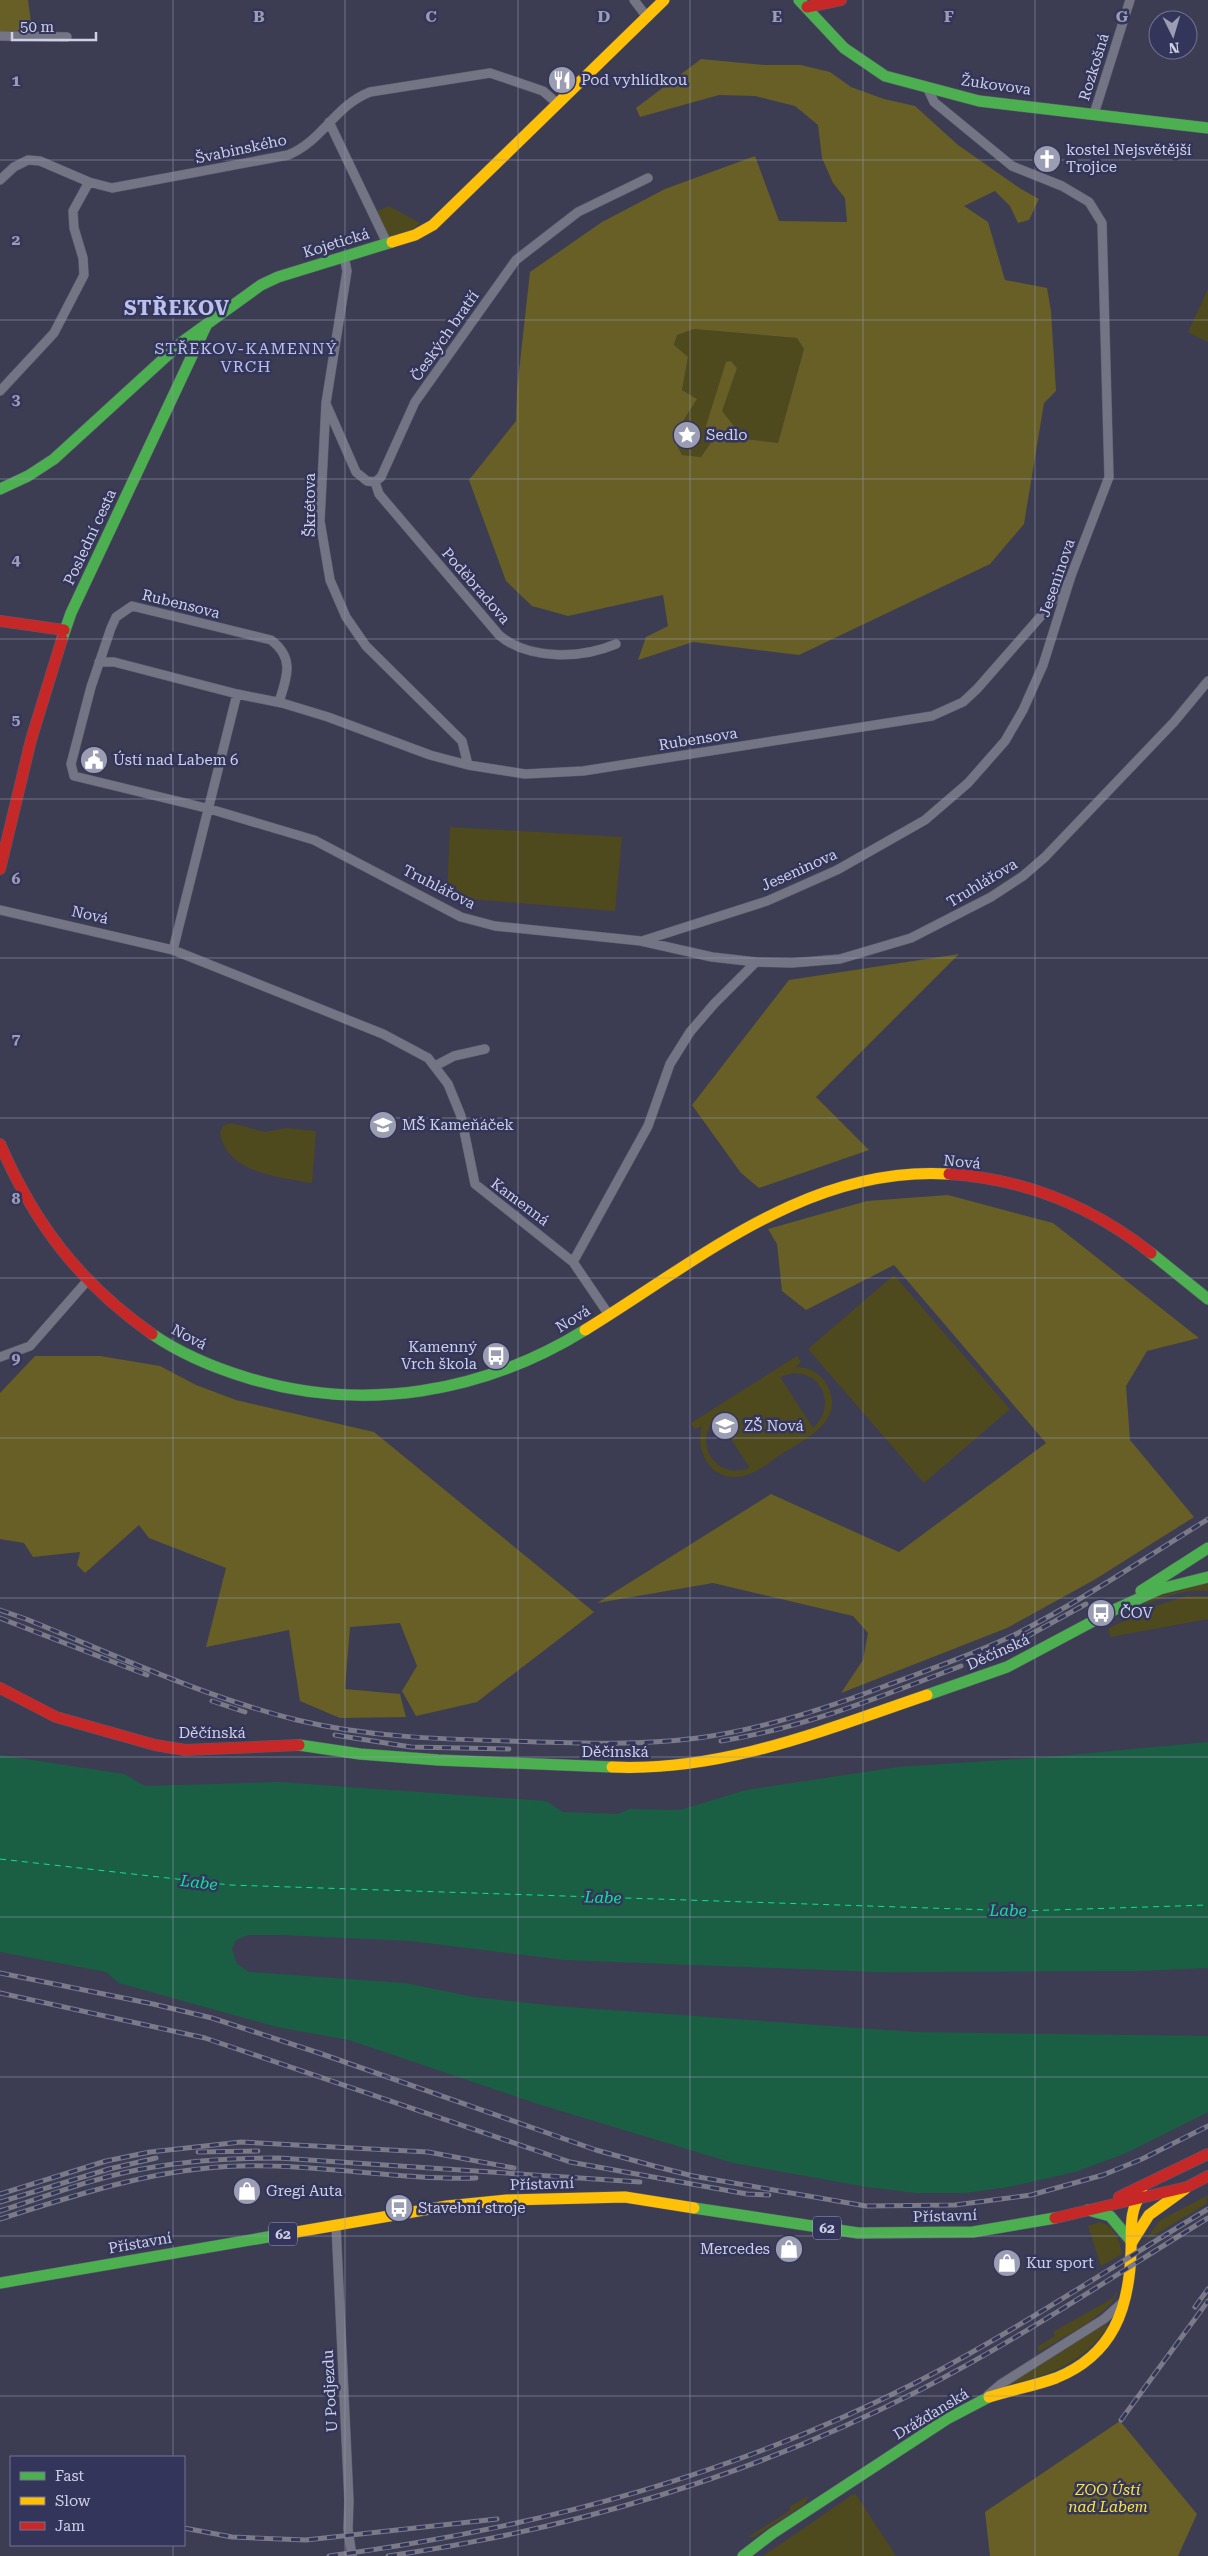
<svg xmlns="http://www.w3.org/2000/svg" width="1208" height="2556" font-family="'Roboto Serif',serif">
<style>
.green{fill:#4f491e;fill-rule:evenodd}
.forest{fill:#675f26;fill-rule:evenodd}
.water{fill:#1a5f44}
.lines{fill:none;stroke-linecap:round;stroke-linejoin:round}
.ferry{stroke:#0fe199;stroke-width:1;stroke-dasharray:6 5;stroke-linecap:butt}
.street-casing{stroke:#595a6c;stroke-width:10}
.fast-casing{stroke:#595a6c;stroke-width:12}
.slow-casing{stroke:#595a6c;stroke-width:12}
.jam-casing{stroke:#595a6c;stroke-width:12}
.street{stroke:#737484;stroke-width:9}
.fast{stroke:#4caf50;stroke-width:11}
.slow{stroke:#ffc107;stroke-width:11}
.jam{stroke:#c62828;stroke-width:11}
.rail-casing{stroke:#7a7a88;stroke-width:5}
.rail{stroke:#34355a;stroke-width:3;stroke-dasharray:9;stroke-linecap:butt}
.grid{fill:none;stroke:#9b9db3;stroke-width:1;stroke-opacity:0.55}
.labels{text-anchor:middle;stroke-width:5;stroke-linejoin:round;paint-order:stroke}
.shield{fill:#34355a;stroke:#a0a2bd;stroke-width:1}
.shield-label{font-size:14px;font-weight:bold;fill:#ced0e7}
.street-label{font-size:15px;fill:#ced0e7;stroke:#34355a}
.poi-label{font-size:15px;fill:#ced0e7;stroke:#34355a;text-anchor:start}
.park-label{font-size:15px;font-style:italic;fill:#fde639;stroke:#34355a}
.neighbourhood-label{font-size:16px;letter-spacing:1px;fill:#bcc0ed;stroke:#34355a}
.water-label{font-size:16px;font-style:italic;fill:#0fe199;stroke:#34355a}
.district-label{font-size:20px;font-weight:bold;letter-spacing:1px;fill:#bcc0ed;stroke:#34355a}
.grid-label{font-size:16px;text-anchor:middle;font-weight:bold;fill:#9b9db3;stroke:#34355a;stroke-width:5;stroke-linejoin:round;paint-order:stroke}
</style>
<rect width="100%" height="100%" fill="#3c3d52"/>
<path class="green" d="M389,206L420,223L412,230L388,239L375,212Z
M1208,289V342L1188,332Z
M694,329L797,338L804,349L778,443L744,439L721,411L737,368L731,361L712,441L701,457L682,455L673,437L697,399L682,390L688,358L674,346L677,335Z
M450,827L622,837L615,911L447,897Z
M231,1123L265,1132L287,1128L316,1131L312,1183C280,1177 225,1173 220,1132L223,1126Z
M894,1275L1010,1409L924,1483L808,1349Z
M797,1356L801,1362L796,1367C809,1367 821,1373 827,1385C847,1421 804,1440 780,1455C769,1463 756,1473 743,1476C712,1483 694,1452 702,1426L695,1429L691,1423ZM793,1373C824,1373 836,1407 813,1428L780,1377ZM717,1417L749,1467V1468C715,1481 691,1441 717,1417Z
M1208,1583V1591C1172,1588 1142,1607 1111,1622L1156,1597Z
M1187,1596H1208V1619L1110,1637L1109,1628L1158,1605Z
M1208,2195L1206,2204L1146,2240L1159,2221Z
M1100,2222C1115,2226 1120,2241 1122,2254L1101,2266L1088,2226Z
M1118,2290C1115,2312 1058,2340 1039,2352L1037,2347L1055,2336L1053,2332L1113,2298Z
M1106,2324L1108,2327C1079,2366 1051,2374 1005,2386Z
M855,2493L896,2556H762H763Z
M808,2496L805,2504L754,2537H748L791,2510L789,2507Z"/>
<path class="forest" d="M0,0H28L33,37H0Z
M701,59L765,65H801L830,72L851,87L884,99L915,106L958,145L1021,189L1039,199L1029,220L1018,223L1010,206L995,191L964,206L988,222L1005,280L1047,288L1051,311L1056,391L1044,403L1024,524L990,564L799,655L693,642L638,660L646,637L668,626L663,595L568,616L532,606L506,581L469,480L516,421L517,389L530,272L602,222L665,189L755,156L779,221L847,222L845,198L833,183L822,158L818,125L795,106L755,96L719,95L640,117L636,108ZM694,329L797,338L804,349L778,443L744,439L722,411L737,368L731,361L726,362L706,426L712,441L701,457L682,455L673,437L697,399L682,390L688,357L674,345L677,335Z
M959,954L816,1097L869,1150L759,1188L741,1173L692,1105L789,980Z
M948,1195L1053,1223L1199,1338L1147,1351L1126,1386L1130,1440L1194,1517L1094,1580L1007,1628L841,1693L863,1660L868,1633L853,1616L713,1583L597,1603L771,1494L899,1552L1046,1443L894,1265L806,1310L782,1291L777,1244L768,1229L867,1201Z
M35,1356H100L160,1366L196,1385L236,1400L374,1432L594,1612L477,1702L416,1716L402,1691L417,1666L400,1623L350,1627L345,1689L400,1694L406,1717L340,1718L300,1701L289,1630L206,1647L226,1568L149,1538L139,1525L85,1573L77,1565L80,1552L33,1557L24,1543L0,1539V1393Z
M1120,2421L1197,2514L1178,2556H990L985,2512Z"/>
<path class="water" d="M1208,1742V1968L1136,1971L876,1972L565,1960L411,1941L282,1935H248L236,1940L232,1949L237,1964L249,1972L405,1983L474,1997L555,2006L915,2032L1208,2036V2112L1124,2154L1075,2172L1008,2187L965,2193H916L867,2187L733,2163L538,2104L349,2040L277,2027L119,1983L106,1972L0,1952V1755L124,1774L145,1786L279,1782L546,1801L563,1812L617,1814L630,1809L680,1810L746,1790L898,1767L1048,1757Z"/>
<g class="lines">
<path class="ferry" d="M0,1859L230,1885L1021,1911L1208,1905"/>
<defs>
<path id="street" d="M634,0L647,17
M0,36L67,37
M1094,114L1130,0
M329,122L387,243
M0,180L14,167L28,160L40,161L89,182L112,188L288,155C323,141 334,106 370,92L490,73L543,91L558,104
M344,256L347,271L326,403L320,521L330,580L346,617L366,646L462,741L468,765
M0,391L54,333L84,275L83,258L74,228L73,211L89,182
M327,406L356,472L367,481L375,482L381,477L415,402L516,260L578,212L648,178
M375,482L379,494L499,635C528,660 581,659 616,644
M99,662H114L237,694L282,703L328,717L430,755L468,765L525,774L583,771L932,716L963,702L977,689L1041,616L1067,581
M279,702C287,677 295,658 271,640L132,606L116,617L111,628L91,687L71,764L74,776L210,809L314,840L461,917L495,926L641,941L712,957L756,962L792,963L840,959L911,938L991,897L1023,876L1045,857L1174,722L1208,681
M0,910L173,950L383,1034L428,1058L448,1084L461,1116L475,1184L573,1262L609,1315
M642,941L767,901L837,870L925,820L968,783L1005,741L1023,710L1043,665L1071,576L1109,477L1102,223L1089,202L1062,186L1012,166L934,102L927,87
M173,950L237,694
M435,1066L454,1056L485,1049
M573,1262L648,1126L670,1064L690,1032L714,1004L756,962
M0,1357L30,1346L87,1281
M336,2225L349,2501L348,2529L352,2556
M988,2395L1001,2384L1104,2319L1123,2302"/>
<path id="fast" d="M799,0L844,48L885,76L979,101L1208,128
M0,489L28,476L54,459L182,342L261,285L278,277L392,242
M62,639L71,613L206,326
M1151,1253L1208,1299
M152,1334C181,1354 215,1368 248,1378C364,1413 483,1393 585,1330
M1141,1591L1208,1548
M927,1695L1007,1667L1116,1609L1160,1589L1208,1577
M299,1745L360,1754L438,1760L612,1767
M694,2208L858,2233L973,2232L1055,2218
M1088,2210L1110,2216L1132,2242
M0,2283L285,2234
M743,2556L773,2533L947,2419L989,2397"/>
<path id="slow" d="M392,242L415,235L433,225L664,0
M585,1330C698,1261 808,1165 949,1174
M612,1767C722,1772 824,1730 927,1695
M285,2234L447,2206L507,2200L625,2197L694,2208
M1132,2242L1149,2215L1185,2189
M989,2397C1011,2390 1034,2386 1056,2378C1113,2355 1129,2309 1131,2252C1132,2231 1128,2211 1142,2193"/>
<path id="jam" d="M807,7L841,0
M0,621L64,630
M0,869L31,740L62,639
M0,1144C35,1225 80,1283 152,1334
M949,1174C1026,1179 1091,1206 1151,1253
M0,1688L56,1717L155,1745L185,1750L299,1745
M1119,2197L1208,2154
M1055,2218L1187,2187L1208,2176"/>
</defs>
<use href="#street" class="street-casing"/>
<use href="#fast" class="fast-casing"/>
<use href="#slow" class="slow-casing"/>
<use href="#jam" class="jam-casing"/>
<use href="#street" class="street"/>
<use href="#fast" class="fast"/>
<use href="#slow" class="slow"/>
<use href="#jam" class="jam"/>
<defs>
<path id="rail" d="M0,1610L26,1619C115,1655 204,1697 297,1720C367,1737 438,1739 509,1741C572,1743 635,1746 698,1738C763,1729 825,1709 885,1686C928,1670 972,1655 1014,1635C1081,1601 1144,1559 1208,1519
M0,1618L147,1675
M977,1659L1015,1643L1086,1604
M212,1701L245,1712
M335,1735L411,1747L509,1749
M721,1741C804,1728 882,1696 961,1666
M0,1973L153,2004L212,2018L319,2053L596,2150L654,2166L693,2176L866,2206L955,2205L1031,2195L1103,2175L1142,2159L1208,2126
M0,1993L205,2038L570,2162L747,2194L769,2195
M198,2152L258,2151
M0,2194L106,2161L150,2152L241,2142L428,2152L514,2168
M0,2202L109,2169L156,2158
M0,2211C50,2195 101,2175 154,2167C195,2160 237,2158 279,2158L640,2182
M0,2219C79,2194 157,2168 240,2166C319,2164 397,2180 476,2178
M1195,2307L1208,2289
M1121,2420L1208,2301
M184,2528L232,2537L306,2540L497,2519
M329,2556C533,2529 732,2476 915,2383C1016,2331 1111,2267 1208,2209
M388,2556C571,2530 754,2475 918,2391C1018,2340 1112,2277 1208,2218"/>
</defs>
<use href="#rail" class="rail-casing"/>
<use href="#rail" class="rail"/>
</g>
<path class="grid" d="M173,0V2457M345,0V2556M518,0V2556M690,0V2556M863,0V2556M1035,0V2556M0,160H1208M0,320H1208M0,479H1208M0,639H1208M0,799H1208M0,958H1208M0,1118H1208M0,1278H1208M0,1438H1208M0,1598H1208M0,1757H1208M0,1917H1208M0,2077H1208M0,2236H1208M0,2396H1208M173,2545V2556"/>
<defs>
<symbol id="restaurant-disc" viewBox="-11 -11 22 22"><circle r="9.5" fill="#9b9db3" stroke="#34355a"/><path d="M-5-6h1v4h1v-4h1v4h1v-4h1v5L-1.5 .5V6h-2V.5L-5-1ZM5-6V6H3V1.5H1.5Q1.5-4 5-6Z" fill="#fff"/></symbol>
<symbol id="church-disc" viewBox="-11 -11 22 22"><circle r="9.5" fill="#9b9db3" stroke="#34355a"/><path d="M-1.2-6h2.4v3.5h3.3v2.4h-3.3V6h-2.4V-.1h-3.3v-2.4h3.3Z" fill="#fff"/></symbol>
<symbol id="sight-disc" viewBox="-11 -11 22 22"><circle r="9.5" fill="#9b9db3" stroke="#34355a"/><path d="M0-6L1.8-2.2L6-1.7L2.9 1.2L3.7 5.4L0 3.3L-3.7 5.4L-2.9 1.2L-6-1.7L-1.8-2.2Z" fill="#fff"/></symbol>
<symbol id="civic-disc" viewBox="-11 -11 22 22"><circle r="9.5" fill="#9b9db3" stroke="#34355a"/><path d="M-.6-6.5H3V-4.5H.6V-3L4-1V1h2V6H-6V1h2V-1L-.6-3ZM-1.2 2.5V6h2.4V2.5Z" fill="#fff"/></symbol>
<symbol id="school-disc" viewBox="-11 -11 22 22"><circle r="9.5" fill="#9b9db3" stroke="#34355a"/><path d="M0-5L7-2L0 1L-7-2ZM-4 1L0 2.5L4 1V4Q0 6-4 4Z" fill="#fff"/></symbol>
<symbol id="bus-disc" viewBox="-11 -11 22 22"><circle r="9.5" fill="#9b9db3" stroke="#34355a"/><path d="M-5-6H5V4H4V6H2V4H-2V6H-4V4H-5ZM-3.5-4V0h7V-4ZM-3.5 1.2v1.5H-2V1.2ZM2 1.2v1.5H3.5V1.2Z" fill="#fff"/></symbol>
<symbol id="shop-disc" viewBox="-11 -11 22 22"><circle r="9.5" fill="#9b9db3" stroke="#34355a"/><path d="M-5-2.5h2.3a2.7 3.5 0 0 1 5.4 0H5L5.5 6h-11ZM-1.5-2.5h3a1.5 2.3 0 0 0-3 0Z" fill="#fff"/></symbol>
</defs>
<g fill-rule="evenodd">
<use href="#restaurant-disc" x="546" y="64" width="32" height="32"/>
<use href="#church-disc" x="1031" y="143" width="32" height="32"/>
<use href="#sight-disc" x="671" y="419" width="32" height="32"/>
<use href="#civic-disc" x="78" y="744" width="32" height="32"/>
<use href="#school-disc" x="367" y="1109" width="32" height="32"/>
<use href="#bus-disc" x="480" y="1340" width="32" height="32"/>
<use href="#school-disc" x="709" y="1410" width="32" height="32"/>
<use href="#bus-disc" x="1085" y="1597" width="32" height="32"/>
<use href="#shop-disc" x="231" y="2175" width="32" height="32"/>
<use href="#bus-disc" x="383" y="2192" width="32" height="32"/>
<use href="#shop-disc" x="773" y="2233" width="32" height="32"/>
<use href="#shop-disc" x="991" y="2247" width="32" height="32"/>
</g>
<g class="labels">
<g class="shield">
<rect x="813" y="2216.5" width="28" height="23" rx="4"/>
<rect x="269" y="2222.5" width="28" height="23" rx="4"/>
</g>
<g class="shield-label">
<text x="827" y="2233">62</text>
<text x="283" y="2239">62</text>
</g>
<g class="street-label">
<text transform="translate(1094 67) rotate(-73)" y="5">Rozkošná</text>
<text transform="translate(996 85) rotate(8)" y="5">Žukovova</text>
<text transform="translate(241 149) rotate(-12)" y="5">Švabinského</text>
<text transform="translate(336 243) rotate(-17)" y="5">Kojetická</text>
<text transform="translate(445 336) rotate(-55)" y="5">Českých bratří</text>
<text transform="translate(310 505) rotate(-90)" y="5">Škrétova</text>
<text transform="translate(90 537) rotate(-65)" y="5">Poslední cesta</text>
<text transform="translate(1057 578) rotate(-71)" y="5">Jeseninova</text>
<text transform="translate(476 586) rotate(49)" y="5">Poděbradova</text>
<text transform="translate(181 604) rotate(14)" y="5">Rubensova</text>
<text transform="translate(698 739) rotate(-9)" y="5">Rubensova</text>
<text transform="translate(799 870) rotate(-24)" y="5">Jeseninova</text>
<text transform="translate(982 883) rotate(-31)" y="5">Truhlářova</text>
<text transform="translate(439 887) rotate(27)" y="5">Truhlářova</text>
<text transform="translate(90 915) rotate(13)" y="5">Nová</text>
<text transform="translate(962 1162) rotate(5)" y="5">Nová</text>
<text transform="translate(520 1202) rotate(37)" y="5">Kamenná</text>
<text transform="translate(573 1319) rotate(-32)" y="5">Nová</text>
<text transform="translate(189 1337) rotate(28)" y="5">Nová</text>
<text transform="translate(998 1652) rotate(-24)" y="5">Děčínská</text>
<text x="212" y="1738">Děčínská</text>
<text x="615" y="1757">Děčínská</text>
<text transform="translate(542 2184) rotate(-2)" y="5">Přístavní</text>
<text transform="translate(945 2216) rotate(-2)" y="5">Přístavní</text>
<text transform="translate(140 2243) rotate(-10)" y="5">Přístavní</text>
<text transform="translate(330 2391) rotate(-93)" y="5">U Podjezdu</text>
<text transform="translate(931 2414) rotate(-31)" y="5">Drážďanská</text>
</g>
<g class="poi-label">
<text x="581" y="85">Pod vyhlídkou</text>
<text x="1066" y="155">kostel Nejsvětější<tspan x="1066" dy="17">Trojice</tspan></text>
<text x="706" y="440">Sedlo</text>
<text x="113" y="765">Ústí nad Labem 6</text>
<text x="402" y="1130">MŠ Kameňáček</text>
<text x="477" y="1352" text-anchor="end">Kamenný<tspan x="477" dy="17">Vrch škola</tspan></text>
<text x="744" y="1431">ZŠ Nová</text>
<text x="1120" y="1618">ČOV</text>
<text x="266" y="2196">Gregi Auta</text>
<text x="418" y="2213">Stavební stroje</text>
<text x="770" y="2254" text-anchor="end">Mercedes</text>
<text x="1026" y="2268">Kur sport</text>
</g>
<g class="park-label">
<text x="1108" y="2495">ZOO Ústí<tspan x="1108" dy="17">nad Labem</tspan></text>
</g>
<g class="neighbourhood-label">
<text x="246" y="354">STŘEKOV-KAMENNÝ<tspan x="246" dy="18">VRCH</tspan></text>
</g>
<g class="water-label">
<text transform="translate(199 1882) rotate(7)" y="6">Labe</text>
<text transform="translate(603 1897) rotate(2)" y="6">Labe</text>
<text transform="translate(1008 1910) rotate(1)" y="6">Labe</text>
</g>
<g class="district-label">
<text x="177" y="315">STŘEKOV</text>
</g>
</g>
<g class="grid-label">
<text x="259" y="22">B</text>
<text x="431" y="22">C</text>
<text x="604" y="22">D</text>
<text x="777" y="22">E</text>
<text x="949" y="22">F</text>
<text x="1122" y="22">G</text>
<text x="16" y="86">1</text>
<text x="16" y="245">2</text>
<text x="16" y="405">3</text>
<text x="16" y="565">4</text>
<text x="16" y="725">5</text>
<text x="16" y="884">6</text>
<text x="16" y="1044">7</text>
<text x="16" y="1204">8</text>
<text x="16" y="1364">9</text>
</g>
<rect x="10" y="2456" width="175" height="90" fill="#34355a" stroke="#727392"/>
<rect x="20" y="2472" width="25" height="8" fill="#4caf50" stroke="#727392"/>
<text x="55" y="2481" font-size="15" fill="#ced0e7">Fast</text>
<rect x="20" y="2497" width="25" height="8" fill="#ffc107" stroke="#727392"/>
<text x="55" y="2506" font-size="15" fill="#ced0e7">Slow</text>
<rect x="20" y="2522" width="25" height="8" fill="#c62828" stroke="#727392"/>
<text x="55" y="2531" font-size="15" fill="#ced0e7">Jam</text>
<g transform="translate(1173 35) rotate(175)"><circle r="24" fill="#34355a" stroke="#727392"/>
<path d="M0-4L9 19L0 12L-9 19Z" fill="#9b9db3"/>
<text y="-8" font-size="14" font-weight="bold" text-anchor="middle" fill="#ced0e7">N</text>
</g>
<path d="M12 32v8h84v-8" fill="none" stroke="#ced0e7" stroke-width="2.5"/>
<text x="20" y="32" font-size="15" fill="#ced0e7" stroke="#34355a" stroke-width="4" paint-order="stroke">50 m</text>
</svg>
